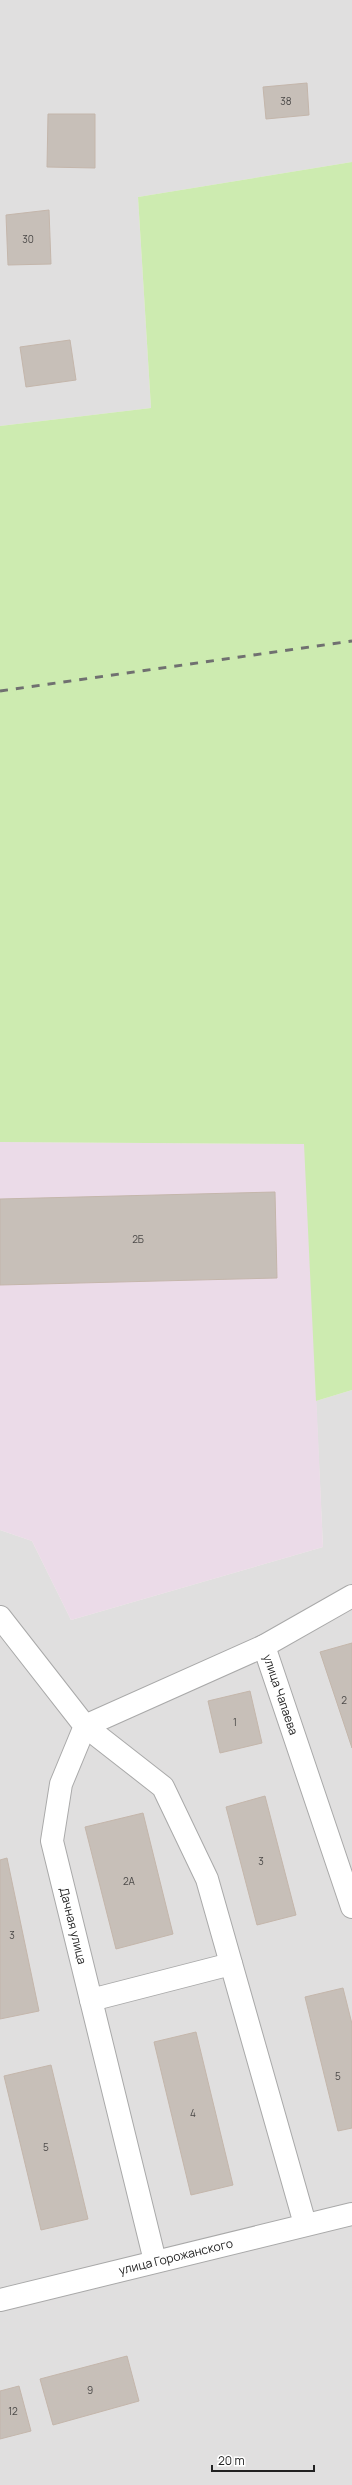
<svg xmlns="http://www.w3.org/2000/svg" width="352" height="2485" font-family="Manrope,sans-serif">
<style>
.residential{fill:#e0dfdf}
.industrial{fill:#ebdbe8}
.grass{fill:#cdebb0}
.building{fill:#c7bfb8;stroke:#c4b6ab}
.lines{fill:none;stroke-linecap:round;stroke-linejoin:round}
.minor-casing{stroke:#a9a9a9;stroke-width:24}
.minor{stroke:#fff;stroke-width:22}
.rail{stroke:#707070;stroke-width:3;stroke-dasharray:8 8;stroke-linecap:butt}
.labels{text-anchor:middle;stroke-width:3;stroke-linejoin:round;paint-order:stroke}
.number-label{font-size:10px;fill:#4b4948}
.street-label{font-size:12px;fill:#222;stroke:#fff}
</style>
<rect width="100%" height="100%" fill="#f2efe9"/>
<path class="residential" d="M0,0H352V162L138,197L151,408L0,426Z
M352,1390V2485H0V1530L32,1541L71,1620L323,1547L316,1401Z"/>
<path class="industrial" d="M0,1142L305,1144L323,1547L71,1620L32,1541L0,1530Z"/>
<path class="grass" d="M352,162V1390L316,1401L304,1144L0,1142V426L151,408L138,197Z"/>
<path class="building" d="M307,83L309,115L266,119L263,87Z
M48,114H95V168L47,167Z
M49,210L51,264L8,265L6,215Z
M70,340L76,380L26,387L20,347Z
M275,1192L277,1278L0,1285V1199Z
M352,1643V1748L320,1652Z
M250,1691L262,1743L220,1753L208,1701Z
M265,1796L296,1915L257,1925L226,1807Z
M143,1813L173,1934L116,1949L85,1827Z
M7,1858L39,2011L0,2019V1860Z
M343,1988L352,2024V2128L338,2131L305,1997Z
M196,2032L233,2185L191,2195L154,2042Z
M51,2065L88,2219L41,2230L4,2076Z
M127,2356L139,2401L53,2425L40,2379Z
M19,2386L31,2431L0,2439V2391Z"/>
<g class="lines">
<defs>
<g id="minor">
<path id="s1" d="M0,1617L85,1726L61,1784L52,1841L155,2261"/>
<path d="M264,1646L352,1596"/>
<path d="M91,2000L231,1964"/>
<path id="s2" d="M305,2224L207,1879L163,1787L85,1726L264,1646L352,1907"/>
<path id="s3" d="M0,2300L352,2214"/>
</g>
</defs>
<use href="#minor" class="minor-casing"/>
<use href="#minor" class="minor"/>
<path class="rail" d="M0,691L352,641"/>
</g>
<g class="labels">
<g class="number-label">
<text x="286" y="105">38</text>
<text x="28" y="243">30</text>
<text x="138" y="1243">2Б</text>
<text x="344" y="1704">2</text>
<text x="235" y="1726">1</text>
<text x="261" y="1865">3</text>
<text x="129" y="1885">2А</text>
<text x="12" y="1939">3</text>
<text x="338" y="2080">5</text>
<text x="193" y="2117">4</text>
<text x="46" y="2151">5</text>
<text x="90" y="2394">9</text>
<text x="13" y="2415">12</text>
</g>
<g class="street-label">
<text dy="4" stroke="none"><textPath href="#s2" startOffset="807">улица Чапаева</textPath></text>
<text dy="4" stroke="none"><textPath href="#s1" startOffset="346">Дачная улица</textPath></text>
<text dy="4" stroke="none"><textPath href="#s3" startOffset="181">улица Горожанского</textPath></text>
</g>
</g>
<path d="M212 2465v6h102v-6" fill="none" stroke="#222222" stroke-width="2"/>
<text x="218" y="2465" font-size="12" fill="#222222" stroke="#ffffff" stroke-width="3" paint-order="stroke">20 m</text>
</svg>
